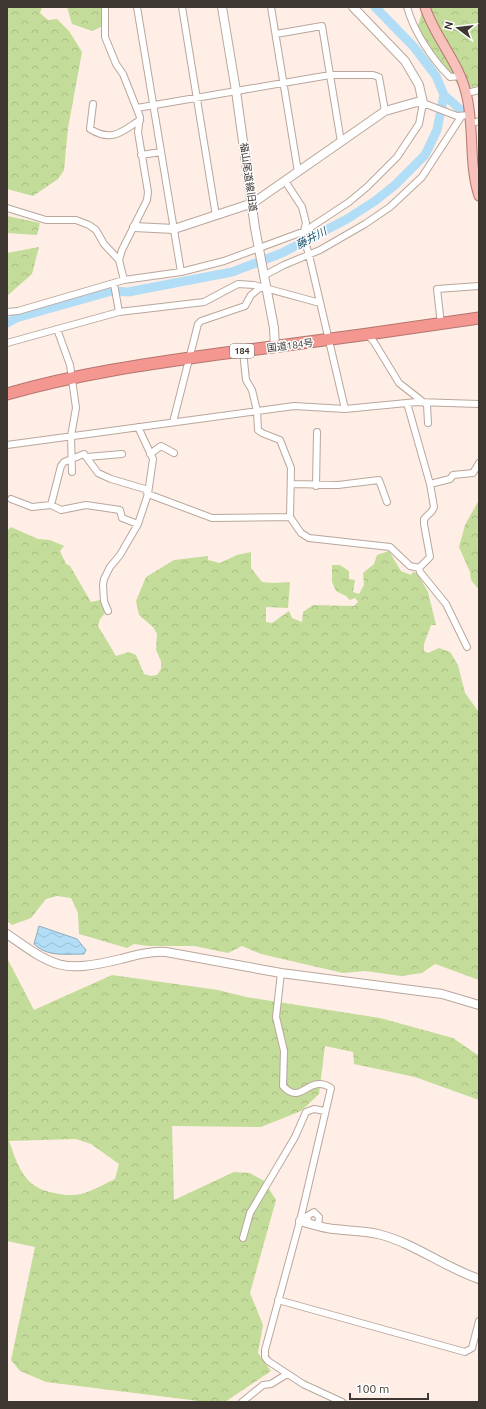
<svg xmlns="http://www.w3.org/2000/svg" width="486" height="1409" font-family="Ubuntu,'Noto Sans JP',sans-serif">
<style>
.forest{fill:url(#forest-crowns);fill-rule:evenodd}
.water{fill:url(#water-waves);stroke:#8eacbb}
.lines{fill:none;stroke-linecap:round;stroke-linejoin:round}
.river{stroke:#b1def6;stroke-width:9}
.street-casing{stroke:#b9a79c;stroke-width:8}
.secondary-casing{stroke:#b9a79c;stroke-width:10}
.primary-casing{stroke:#b4756f;stroke-width:11}
.highway-casing{stroke:#b4756f;stroke-width:13}
.street{stroke:#fff;stroke-width:6}
.secondary{stroke:#fff;stroke-width:8}
.primary{stroke:#f8c1bc;stroke-width:9}
.highway{stroke:#f49790;stroke-width:11}
.labels{text-anchor:middle;stroke-width:3;stroke-linejoin:round;paint-order:stroke}
.shield{fill:#fff;stroke:#787370;stroke-width:1}
.shield-label{font-size:9px;font-weight:bold;fill:#3e3732}
.street-label{font-size:10px;fill:#3e3732;stroke:#fff}
.water-label{font-size:11px;font-style:italic;fill:#13536d;stroke:#fff}
</style>
<defs>
<pattern id="forest-crowns" width="20" height="18" patternUnits="userSpaceOnUse"><rect width="20" height="18" fill="#c3dc99"/><path d="M2 6a3 3 0 1 1 6 0M12 15a3 3 0 1 1 6 0" fill="none" stroke="#a9bd84"/></pattern>
<pattern id="water-waves" width="16" height="10" patternUnits="userSpaceOnUse"><rect width="16" height="10" fill="#b1def6"/><path d="M0 5q4-4 8 0t8 0" fill="none" stroke="#99bfd3"/></pattern>
</defs>
<rect width="100%" height="100%" fill="#feeee5"/>
<path class="forest" d="M7,7H42L40,13L48,20L57,19L69,31L82,52L68,128L64,170L58,179L33,196L7,189Z
M67,7H104L103,26L92,31L72,24Z
M424,7H479V86L462,89L418,37V25Z
M7,216L40,223L37,235L7,233Z
M39,247L32,274L7,296V253Z
M479,500V590L471,580L470,572L459,547L465,525Z
M11,527L38,539L50,540L64,546L60,551L66,564L70,566L91,602L100,600L105,613L100,619L98,626L116,656L129,652L136,655L144,674L151,676L157,675L161,669V661L156,650L157,634L153,627L139,615L136,601L146,577L174,560L208,556V560L220,563L237,555L251,552V568L262,582L274,583L290,582L288,608L266,607V622L272,623L289,611L292,618L302,622L303,612L313,605L354,606L358,602L355,598L350,600L346,596L336,591L332,582V565H340L349,571V579L355,580L353,592L359,594L364,585L363,573L374,564L377,555L389,551L401,571L411,575L413,572L417,573L428,592L436,625H431L424,644V651L428,653L439,648L450,652L458,665L465,693L478,711L479,980L435,964L422,973L401,976L365,971L343,973L261,954L242,946L228,953L194,946H149L134,944L127,948L79,934L78,913L71,898L57,896L46,899L31,918L12,925L7,921V531Z
M7,958L34,1010L112,975L218,990L246,997L380,1018L453,1038L479,1056V1100L415,1077L354,1064L353,1052L325,1046L319,1094L301,1111L261,1127L172,1126L174,1200L234,1172L250,1173L264,1181L276,1200L250,1293L263,1325L258,1353L271,1371L225,1402H207L46,1382L20,1371L11,1360L35,1247L7,1241ZM76,1139L91,1144L119,1164L115,1179C104,1184 93,1191 81,1194C72,1196 63,1195 54,1193C24,1188 18,1166 9,1141Z"/>
<path class="water" d="M39,926L77,939L86,950L84,954C65,954 47,957 34,944Z"/>
<g class="lines">
<path class="river" d="M444,95L461,110
M7,323L16,318L112,291L128,292L232,272L282,253L347,219L375,201L395,185L425,155L437,130L444,95L436,76L414,47L375,7"/>
<defs>
<path id="street" d="M105,7V37L116,64L123,74L140,117L138,132L148,192L147,200L122,250L119,260
M137,7L181,272
M182,7L216,216
M271,7L298,172
M407,7C414,32 432,59 450,77L461,76
M276,34L322,26L341,142
M467,93L479,90
M93,104L90,129C113,143 122,131 140,120
M137,108L330,75H373L379,77L385,111
M470,124L479,121
M141,155L161,152
M285,181L302,207L306,223L303,235L309,255L345,409
M7,208L46,220H76L89,225L96,230L104,244L119,260L124,280
M265,275L284,265L320,250L365,224L390,207L422,177L461,117
M114,284L119,312
M7,312L18,311L124,280L181,272L224,261L305,231L349,202L367,187L397,157L419,124L423,103L457,116L469,115
M441,324L437,289L479,286
M57,329L70,365L76,408L71,436L72,472
M368,335L374,342L399,383L427,405L428,423
M7,343L119,312L204,302L238,284L254,285L320,303
M243,351L246,380L252,390L257,411L258,430L262,433L280,440L291,468L290,517
M407,403L430,484L434,507L432,511L424,519V524L430,557L419,568L420,572L446,604L467,647
M173,422L198,324L201,321L245,306L251,295L261,287
M7,445L294,406L345,409L417,402L479,404
M150,454L161,446L174,453
M87,457L122,454
M292,484L338,485L379,480L387,502
M430,484L450,479L453,475L473,473L479,463
M316,486L317,432
M11,499L32,507L51,505L61,510L86,505L120,510L122,518L138,524
M51,505L61,466L64,462L84,454L98,473L111,479L145,489L148,494L212,518L290,517L301,533L309,538L390,547L410,566L419,568
M108,611L104,601L103,585L104,579L110,567L120,555L138,524L148,494L153,459L138,427
M281,973L276,1017L284,1051L283,1086C302,1107 308,1073 331,1088L300,1221L265,1350V1357L268,1361L303,1384L342,1402
M308,1223L307,1216L314,1212L319,1217L318,1226
M243,1238L250,1213L295,1137L306,1112L314,1109L325,1111
M278,1300L465,1352L472,1348L479,1321
M242,1402L263,1385L271,1384L287,1374"/>
<path id="secondary" d="M222,7L236,91L255,228L274,328L275,347
M134,227L174,229L253,203L385,111L417,102L423,103L419,85L405,61L353,7
M7,934C55,968 62,973 121,959C136,955 151,951 166,952L281,973L442,994L479,1005
M300,1221C309,1223 318,1227 327,1228C344,1231 361,1230 378,1234C414,1243 444,1267 479,1279"/>
<path id="primary" d="M425,7C435,38 459,62 466,93C475,126 468,163 479,196"/>
<path id="highway" d="M7,394C76,374 147,364 218,354C305,343 392,331 479,318"/>
</defs>
<use href="#street" class="street-casing"/>
<use href="#secondary" class="secondary-casing"/>
<use href="#primary" class="primary-casing"/>
<use href="#highway" class="highway-casing"/>
<use href="#street" class="street"/>
<use href="#secondary" class="secondary"/>
<use href="#primary" class="primary"/>
<use href="#highway" class="highway"/>
</g>
<g class="labels">
<rect class="shield" x="230" y="344" width="24" height="14" rx="3"/>
<g class="shield-label">
<text x="242" y="354">184</text>
</g>
<g class="street-label">
<text transform="translate(249 177) rotate(82)" y="4">福山尾道線旧道</text>
<text transform="translate(290 345) rotate(-7)" y="4">国道184号</text>
</g>
<g class="water-label">
<text transform="translate(311 238) rotate(-28)" y="4">藤井川</text>
</g>
</g>
<rect width="486" height="1409" fill="none" stroke="#3e3732" stroke-width="16"/>
<g transform="translate(458 28) rotate(285)" stroke="#ffffff" stroke-width="3" paint-order="stroke">
<path d="M0-3L7 15L0 10L-7 15Z" fill="#3e3732"/>
<text y="-6" font-size="11" font-weight="bold" text-anchor="middle" fill="#3e3732">N</text>
</g>
<path d="M350 1393v6h78v-6" fill="none" stroke="#3e3732" stroke-width="2"/>
<text x="356" y="1393" font-size="12" fill="#3e3732" stroke="#ffffff" stroke-width="3" paint-order="stroke">100 m</text>
</svg>
